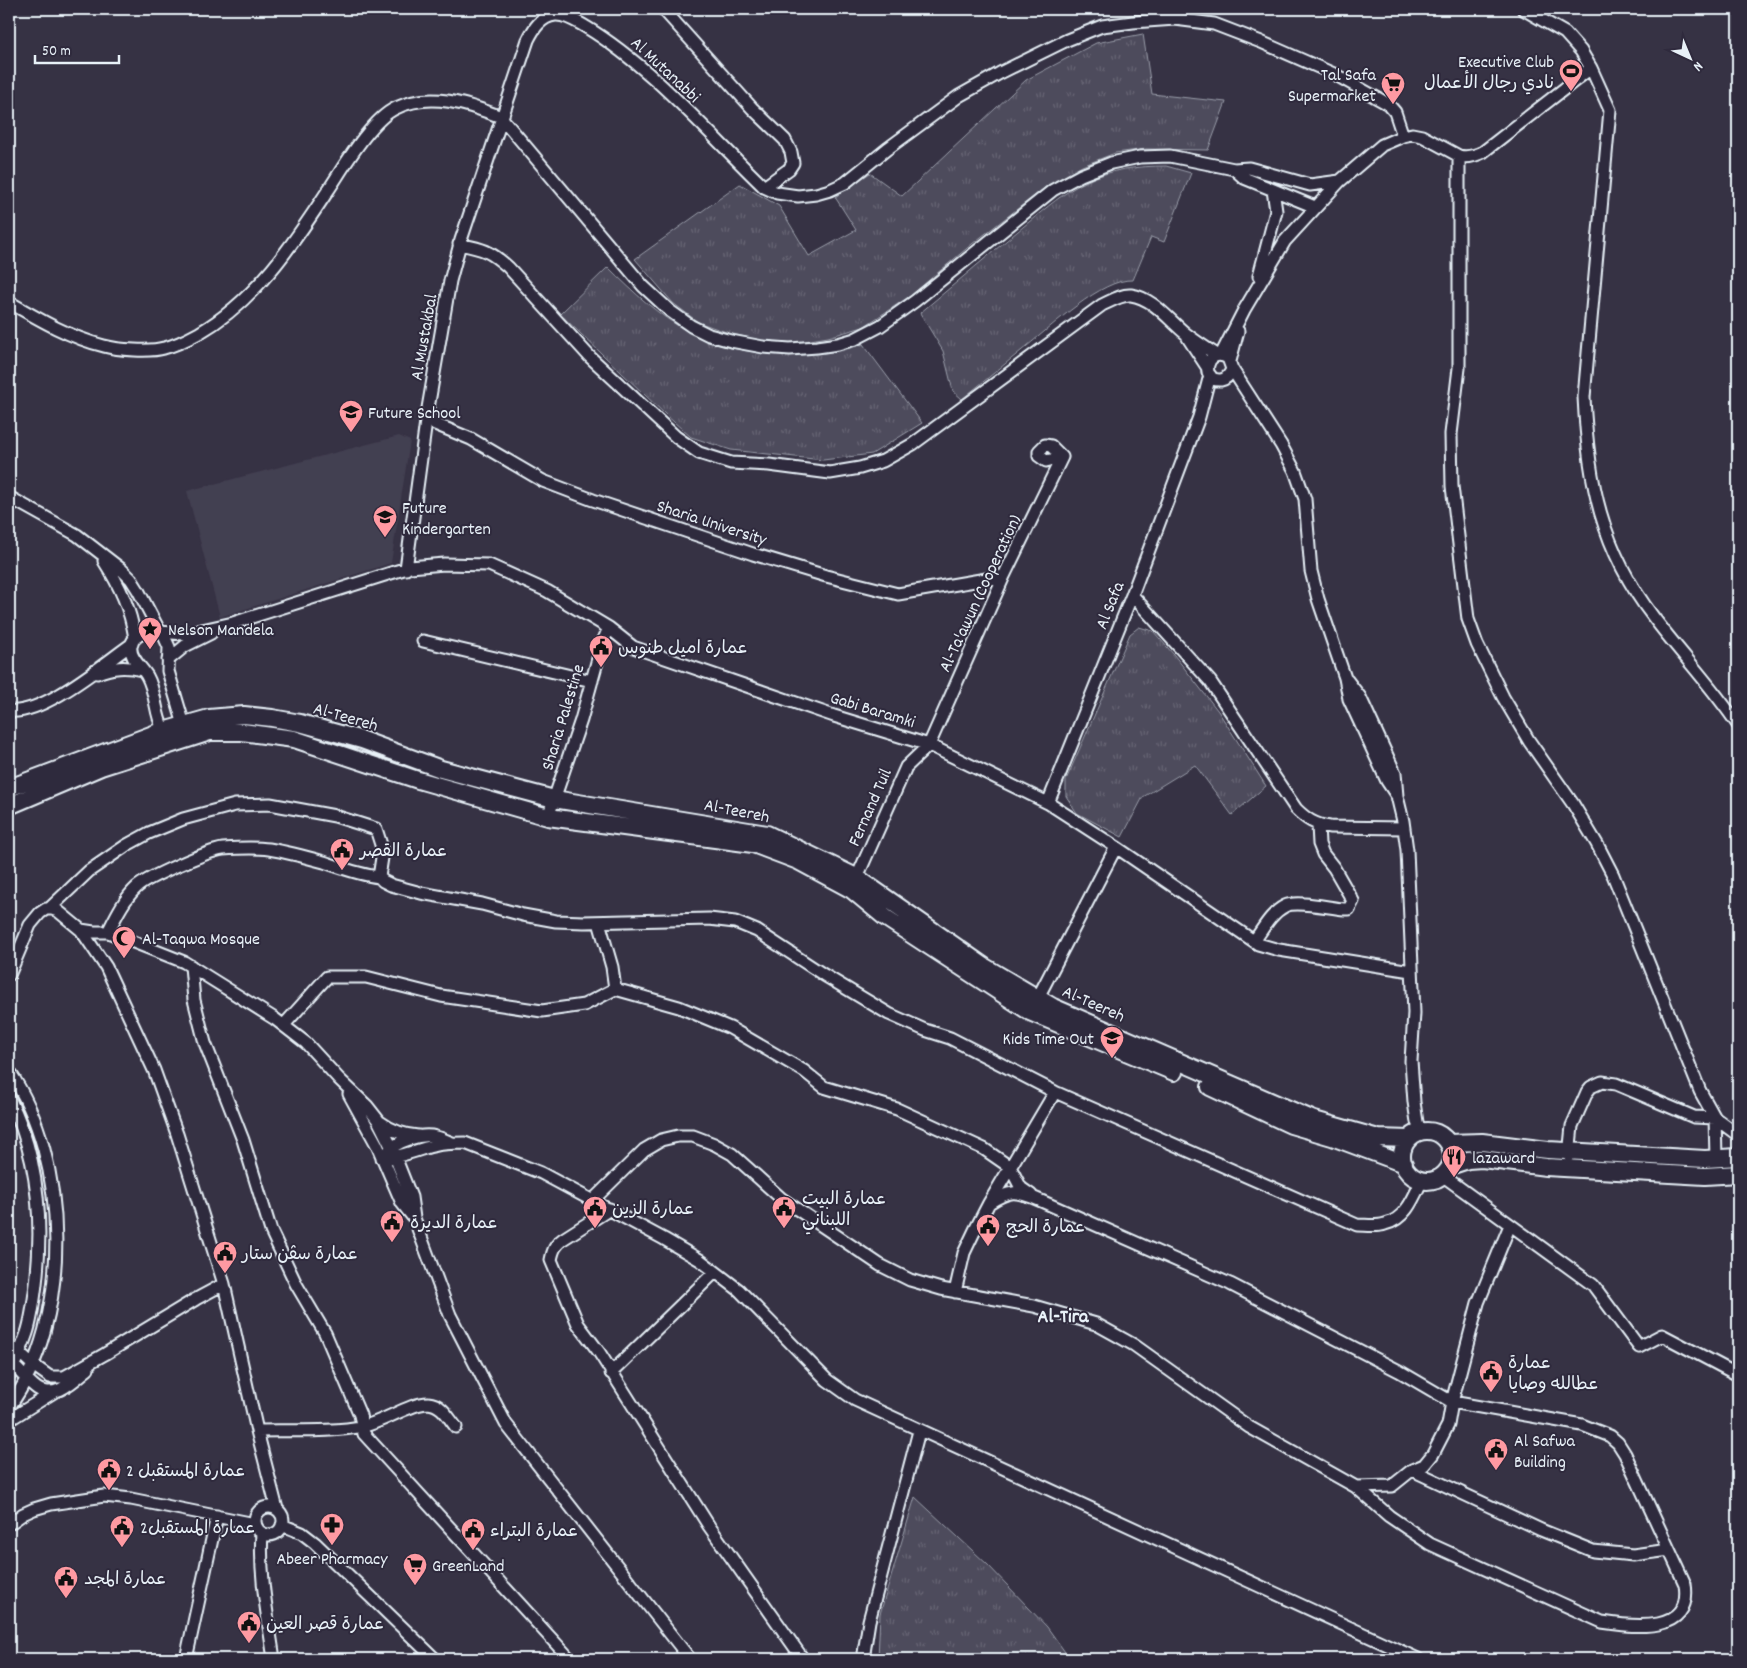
<svg xmlns="http://www.w3.org/2000/svg" width="1747" height="1668" font-family="Dekko,'Playpen Sans Arabic',sans-serif">
<style>
.built{fill:#433f51}
.grass{fill:url(#grass-tufts);stroke:#9a9eaa}
.lines{fill:none;stroke-linecap:round;stroke-linejoin:round}
.minor-casing{stroke:#e8f1f8;stroke-width:15}
.secondary-casing{stroke:#e8f1f8;stroke-width:20}
.minor{stroke:#2f2a3d;stroke-width:11}
.secondary{stroke:#2f2a3d;stroke-width:16}
.labels{text-anchor:middle;stroke-width:4;stroke-linejoin:round;paint-order:stroke}
.poi-label{font-size:18px;fill:#e8f1f8;stroke:#2f2a3d;text-anchor:start}
.street-label{font-size:18px;fill:#e8f1f8;stroke:#2f2a3d}
.quarter-label{font-size:20px;font-weight:bold;fill:#e8f1f8;stroke:#2f2a3d}
</style>
<defs>
<pattern id="grass-tufts" width="24" height="20" patternUnits="userSpaceOnUse" patternTransform="scale(1.25)"><rect width="24" height="20" fill="#4d4b5c"/><path d="M3 7l-1-3M5 7V3M7 7l1-3M15 17l-1-3M17 17v-4M19 17l1-3" fill="none" stroke="#676574"/></pattern>
</defs>
<rect width="100%" height="100%" fill="#363244"/>
<filter id="ink" filterUnits="userSpaceOnUse"><feTurbulence type="fractalNoise" baseFrequency=".02" numOctaves="2"/><feDisplacementMap in="SourceGraphic" scale="10" xChannelSelector="R" yChannelSelector="G"/><feConvolveMatrix kernelMatrix="1 2 1 2 8 2 1 2 1" color-interpolation-filters="sRGB"/></filter>
<g filter="url(#ink)">
<path class="built" d="M399,436L410,441L391,563L220,617L187,491Z"/>
<path class="grass" d="M1143,34L1152,94L1226,102L1208,150L1146,149L1115,153L1082,166L1047,186L972,244L910,296L863,327L828,337L793,343L762,341L729,333L698,322L673,303L635,259L740,184L779,206L809,256L856,230L835,197L870,173L902,196L1026,80L1096,43Z
M1166,166L1191,173L1164,242L1151,237L1133,280C1102,278 1051,327 1027,346C1005,364 983,382 962,399L953,391L943,351L920,313C956,283 992,252 1029,222C1046,208 1064,192 1085,182C1111,169 1138,166 1166,166Z
M608,267C663,322 704,353 784,354C812,355 837,352 863,344L922,423L872,454L823,460L731,450L691,437L666,415L560,314Z
M1139,627L1153,631L1174,655L1218,711L1266,786L1232,815L1195,765L1143,797L1122,837L1077,813L1066,796V780L1130,634Z
M915,1497L988,1565L1047,1627L1070,1659H878L880,1614Z"/>
<g class="lines">
<defs>
<path id="minor" d="M663,9L752,108L785,140L791,152L793,163L789,169L764,187
M1591,68L1610,110L1584,397C1588,481 1601,549 1654,618C1681,654 1713,687 1738,725
M1459,156V368L1451,434L1452,486L1468,619L1477,644L1503,697L1529,741L1573,804L1597,844L1613,875L1700,1091L1715,1118L1738,1135
M1234,169L1244,178L1315,207
M459,244C483,249 489,250 508,267L590,357L676,437L699,453L731,463L769,465L830,473L860,468L883,461L913,444L1102,305C1111,301 1122,294 1131,295C1153,298 1169,320 1185,333C1195,341 1206,348 1217,355
M1259,276L1276,211L1273,190
M9,302C40,320 69,337 104,346C118,350 151,352 164,348C177,345 188,339 199,333C258,299 295,241 331,186C346,163 372,119 396,108C430,91 468,104 501,117L643,286L670,311L691,326L709,335L731,341L763,347L790,349L817,347L838,344L855,339L880,326L915,301L1053,190L1081,175L1111,163L1140,157L1170,156L1234,169L1249,168L1310,185L1340,181
M1188,338L1207,367
M1221,355L1244,310L1285,241L1340,181L1382,145L1403,136L1412,134L1422,136L1459,156C1468,158 1475,156 1483,152L1591,68L1581,51L1565,33L1523,9
M1230,361L1238,331
M1232,369C1230,374 1227,379 1221,380C1199,382 1206,345 1228,358L1232,369L1281,445L1295,471L1305,499L1311,571L1318,599L1345,678L1349,699L1387,781L1397,796
M427,414L435,424L471,439L543,481L593,500L753,554L826,576L898,594L1004,576
M9,497L77,535L121,569L131,579L138,590L160,632L184,634L233,623L410,567L444,564L489,565L547,591L609,628L633,647L834,716L929,745L1048,803L1116,847L1258,944L1279,950L1411,971
M104,561C120,586 130,608 135,638
M406,569L427,414L450,281L461,240L528,40C534,28 541,17 555,15C566,14 577,22 586,27C652,67 708,133 764,187L777,193L798,196L816,194L830,190L845,183L887,149L959,96L1000,73L1067,40L1102,26L1133,22L1175,19L1214,24L1261,42L1334,74L1388,104L1395,112L1403,136
M1132,595L1210,681L1296,809C1306,819 1315,825 1330,827L1404,828
M148,631L160,632L164,636L169,647L168,671L184,725L177,742C173,738 165,734 163,729C155,713 156,692 147,676C142,667 129,658 131,646C132,638 141,633 148,631Z
M423,641L592,681
M168,660L185,646L211,633
M97,673C113,667 125,666 142,670
M1347,680L1360,697L1395,773L1397,796L1403,821L1407,850L1414,1013L1411,1061L1414,1102L1417,1122L1421,1132
M9,711C44,715 103,664 132,644
M1048,803L1132,595L1199,417L1210,375
M548,817L581,720L602,644L609,628
M854,884L906,767L929,745L1004,576L1062,457L1051,446L1045,445L1039,451V456L1046,461L1062,457
M49,909L89,871L127,845L149,833L183,819L235,805L270,804L335,816L376,829L383,851L379,877
M599,922L612,967L615,989
M81,930L106,967L154,1070L177,1134L224,1284L257,1431L277,1509
M108,932C116,916 124,899 137,887C148,877 208,851 223,849C237,848 255,847 269,849C287,852 306,857 324,862C342,868 360,875 379,877L383,881L391,885L421,893L482,904L523,915L556,921L584,922L709,919L735,922L757,931L824,975L889,1014L925,1030L950,1038L1055,1092L1357,1225C1366,1225 1377,1227 1385,1224C1406,1219 1414,1197 1422,1180
M1254,941C1263,929 1271,913 1285,906C1297,900 1329,908 1344,909H1349L1353,901L1334,868L1323,854L1319,844L1318,825
M191,966L194,1000L205,1043L243,1140L271,1231L296,1284L325,1333L360,1415L364,1434L570,1659
M9,975L30,925L40,913L46,909H52L58,911L81,930L94,932H108L184,962L275,1019L306,1043L339,1079L367,1106L378,1120L390,1144L411,1197L414,1218L450,1315L506,1424L690,1659
M1034,1005L1116,847
M284,1025L327,977H366L441,996L542,1011L584,1005L615,989L679,1007L730,1028L804,1071L824,1087L897,1109L984,1149L1010,1167L1021,1188L1031,1195
M9,1071C70,1159 73,1320 9,1407
M349,1094L377,1145L402,1203L413,1217
M9,1098C38,1155 43,1222 36,1284C34,1300 32,1318 27,1333C22,1348 16,1361 9,1375
M1715,1118L1716,1158
M380,1122C392,1131 403,1135 418,1136
M387,1153C396,1141 421,1133 436,1137C441,1138 447,1141 452,1143
M1569,1156L1572,1126L1587,1092L1591,1087L1602,1082L1616,1084L1694,1117L1715,1118
M382,1158C401,1158 415,1150 433,1146C443,1143 454,1143 465,1143L541,1173L664,1239L700,1260L739,1290L827,1380L855,1400L1418,1659
M1442,1175L1593,1285L1639,1347L1662,1335L1738,1375
M593,1200L644,1150L661,1140L678,1136H693L714,1144L732,1154L782,1199L880,1265L910,1280L941,1289L1034,1306L1096,1324L1134,1345L1249,1427L1356,1487L1392,1486L1412,1470L1424,1465L1433,1454L1448,1425L1452,1402L1478,1303L1510,1225
M989,1203C1010,1190 1015,1190 1039,1200L1230,1284L1399,1371L1452,1402L1582,1425L1610,1436L1618,1443L1625,1454L1685,1584C1693,1635 1633,1627 1602,1622L1430,1544L1389,1516L1356,1487
M610,1209L563,1239C555,1245 553,1250 551,1260L578,1324L599,1352L709,1526L803,1659
M955,1292L964,1253L975,1230L989,1203L1055,1092
M9,1346L20,1353L33,1365L50,1377H64L105,1354L196,1299L224,1284
M9,1362C19,1369 25,1379 34,1386C52,1403 74,1381 88,1369
M611,1373L715,1272
M9,1420L54,1392
M257,1431C290,1430 332,1433 364,1426C383,1422 411,1403 428,1403C442,1404 448,1417 456,1427
M1412,1470L1541,1530L1593,1551L1633,1555L1669,1550
M255 1521a14 14 0 1 1 28 0a14 14 0 1 1-28 0Z
M9,1524L23,1514L34,1509L51,1504L104,1496L131,1499L255,1524
M282,1525L302,1533L315,1543L435,1659
M262,1533C259,1575 268,1618 274,1659
M186,1659L217,1516
M863,1659L869,1621L919,1431"/>
<path id="secondary" d="M9,788L156,733L209,718L244,715L272,718L300,723L362,740L441,769L554,799L767,834L856,877L985,967L1053,1007L1314,1120L1378,1138L1409,1139
M9,806L101,767L210,732H242L294,739L418,780L548,817L753,844L798,861L852,890L886,918L1030,1012L1174,1072
M1210,1087L1291,1125L1332,1137L1404,1164
M1402 1156a25 25 0 1 1 50 0a25 25 0 1 1-50 0Z
M1448,1143L1482,1142L1548,1150L1705,1159L1738,1157
M1450,1166L1468,1160L1482,1159L1546,1167L1705,1176L1738,1174"/>
</defs>
<use href="#minor" class="minor-casing"/>
<use href="#secondary" class="secondary-casing"/>
<use href="#minor" class="minor"/>
<use href="#secondary" class="secondary"/>
</g>
</g>
<defs>
<symbol id="stadium-pin" viewBox="-11 -11 22 30"><path d="M0 17L-7.5 6A9.5 9.5 0 1 1 7.5 6Z" fill="#ff9aa2" stroke="#2f2a3d"/><path d="M0-5a6.5 5 0 1 0 0 10a6.5 5 0 1 0 0-10ZM-3.5-1.8h7v3.6h-7Z" fill="#111"/></symbol>
<symbol id="supermarket-pin" viewBox="-11 -11 22 30"><path d="M0 17L-7.5 6A9.5 9.5 0 1 1 7.5 6Z" fill="#ff9aa2" stroke="#2f2a3d"/><path d="M-6-5.5h2.5l.6 2H6L4.5 2H-2.5L-4.4-4H-6ZM-1.5 3.2a1.3 1.3 0 1 0 .1 0ZM3 3.2a1.3 1.3 0 1 0 .1 0Z" fill="#111"/></symbol>
<symbol id="school-pin" viewBox="-11 -11 22 30"><path d="M0 17L-7.5 6A9.5 9.5 0 1 1 7.5 6Z" fill="#ff9aa2" stroke="#2f2a3d"/><path d="M0-5L7-2L0 1L-7-2ZM-4 1L0 2.5L4 1V4Q0 6-4 4Z" fill="#111"/></symbol>
<symbol id="sight-pin" viewBox="-11 -11 22 30"><path d="M0 17L-7.5 6A9.5 9.5 0 1 1 7.5 6Z" fill="#ff9aa2" stroke="#2f2a3d"/><path d="M0-6L1.8-2.2L6-1.7L2.9 1.2L3.7 5.4L0 3.3L-3.7 5.4L-2.9 1.2L-6-1.7L-1.8-2.2Z" fill="#111"/></symbol>
<symbol id="civic-pin" viewBox="-11 -11 22 30"><path d="M0 17L-7.5 6A9.5 9.5 0 1 1 7.5 6Z" fill="#ff9aa2" stroke="#2f2a3d"/><path d="M-.6-6.5H3V-4.5H.6V-3L4-1V1h2V6H-6V1h2V-1L-.6-3ZM-1.2 2.5V6h2.4V2.5Z" fill="#111"/></symbol>
<symbol id="mosque-pin" viewBox="-11 -11 22 30"><path d="M0 17L-7.5 6A9.5 9.5 0 1 1 7.5 6Z" fill="#ff9aa2" stroke="#2f2a3d"/><path d="M3.5-4.9A6 6 0 1 0 3.5 4.9A5 5 0 1 1 3.5-4.9Z" fill="#111"/></symbol>
<symbol id="restaurant-pin" viewBox="-11 -11 22 30"><path d="M0 17L-7.5 6A9.5 9.5 0 1 1 7.5 6Z" fill="#ff9aa2" stroke="#2f2a3d"/><path d="M-5-6h1v4h1v-4h1v4h1v-4h1v5L-1.5 .5V6h-2V.5L-5-1ZM5-6V6H3V1.5H1.5Q1.5-4 5-6Z" fill="#111"/></symbol>
<symbol id="pharmacy-pin" viewBox="-11 -11 22 30"><path d="M0 17L-7.5 6A9.5 9.5 0 1 1 7.5 6Z" fill="#ff9aa2" stroke="#2f2a3d"/><path d="M-2-6h4v4h4v4h-4v4h-4v-4h-4v-4h4Z" fill="#111"/></symbol>
</defs>
<g fill-rule="evenodd">
<use href="#stadium-pin" x="1557" y="57" width="28" height="38"/>
<use href="#supermarket-pin" x="1379" y="70" width="28" height="38"/>
<use href="#school-pin" x="337" y="398" width="28" height="38"/>
<use href="#school-pin" x="371" y="503" width="28" height="38"/>
<use href="#sight-pin" x="136" y="615" width="28" height="38"/>
<use href="#civic-pin" x="587" y="633" width="28" height="38"/>
<use href="#civic-pin" x="328" y="836" width="28" height="38"/>
<use href="#mosque-pin" x="110" y="924" width="28" height="38"/>
<use href="#school-pin" x="1098" y="1024" width="28" height="38"/>
<use href="#restaurant-pin" x="1440" y="1143" width="28" height="38"/>
<use href="#civic-pin" x="581" y="1194" width="28" height="38"/>
<use href="#civic-pin" x="770" y="1194" width="28" height="38"/>
<use href="#civic-pin" x="378" y="1208" width="28" height="38"/>
<use href="#civic-pin" x="974" y="1212" width="28" height="38"/>
<use href="#civic-pin" x="211" y="1239" width="28" height="38"/>
<use href="#civic-pin" x="1477" y="1358" width="28" height="38"/>
<use href="#civic-pin" x="1482" y="1436" width="28" height="38"/>
<use href="#civic-pin" x="95" y="1456" width="28" height="38"/>
<use href="#pharmacy-pin" x="318" y="1511" width="28" height="38"/>
<use href="#civic-pin" x="108" y="1513" width="28" height="38"/>
<use href="#civic-pin" x="459" y="1516" width="28" height="38"/>
<use href="#supermarket-pin" x="401" y="1551" width="28" height="38"/>
<use href="#civic-pin" x="52" y="1564" width="28" height="38"/>
<use href="#civic-pin" x="235" y="1609" width="28" height="38"/>
</g>
<g class="labels">
<g class="poi-label">
<text x="1554" y="67" text-anchor="end">Executive Club<tspan x="1554" dy="21">نادي رجال الأعمال</tspan></text>
<text x="1376" y="80" text-anchor="end">Tal Safa<tspan x="1376" dy="21">Supermarket</tspan></text>
<text x="368" y="418">Future School</text>
<text x="402" y="513">Future<tspan x="402" dy="21">Kindergarten</tspan></text>
<text x="168" y="635">Nelson Mandela</text>
<text x="618" y="653">عمارة اميل طنوس</text>
<text x="360" y="856">عمارة القصر</text>
<text x="142" y="944">Al-Taqwa Mosque</text>
<text x="1094" y="1044" text-anchor="end">Kids Time Out</text>
<text x="1472" y="1163">lazaward</text>
<text x="802" y="1204">عمارة البيت<tspan x="802" dy="21">اللبناني</tspan></text>
<text x="612" y="1214">عمارة الزين</text>
<text x="410" y="1228">عمارة الديرة</text>
<text x="1006" y="1232">عمارة الحج</text>
<text x="242" y="1259">عمارة سڤن ستار</text>
<text x="1508" y="1368">عمارة<tspan x="1508" dy="21">عطالله وصايا</tspan></text>
<text x="1514" y="1446">Al Safwa<tspan x="1514" dy="21">Building</tspan></text>
<text x="126" y="1476">عمارة المستقبل 2</text>
<text x="140" y="1533">عمارة المستقبل2</text>
<text x="490" y="1536">عمارة البتراء</text>
<text x="332" y="1564" text-anchor="middle">Abeer Pharmacy</text>
<text x="432" y="1571">GreenLand</text>
<text x="84" y="1584">عمارة المجد</text>
<text x="266" y="1629">عمارة قصر العين</text>
</g>
<g class="street-label">
<text transform="translate(666 69) rotate(43)" y="6">Al Mutanabbi</text>
<text transform="translate(423 337) rotate(-80)" y="6">Al Mustakbal</text>
<text transform="translate(712 522) rotate(18)" y="6">Sharia University</text>
<text transform="translate(979 593) rotate(-65)" y="6">Al-Ta'awun (Cooperation)</text>
<text transform="translate(1109 605) rotate(-68)" y="6">Al Safa</text>
<text transform="translate(873 709) rotate(17)" y="6">Gabi Baramki</text>
<text transform="translate(346 716) rotate(16)" y="6">Al-Teereh</text>
<text transform="translate(562 717) rotate(-73)" y="6">Sharia Palestine</text>
<text transform="translate(869 807) rotate(-66)" y="6">Fernand Tuil</text>
<text transform="translate(737 810) rotate(11)" y="6">Al-Teereh</text>
<text transform="translate(1094 1003) rotate(24)" y="6">Al-Teereh</text>
</g>
<g class="quarter-label">
<text x="1063" y="1322">Al-Tira</text>
</g>
</g>
<rect width="1747" height="1668" fill="none" stroke="#2f2a3d" stroke-width="30"/>
<rect x="15" y="15" width="1717" height="1638" fill="none" stroke="#e8f1f8" stroke-width="2" filter="url(#ink)"/>
<g transform="translate(1690 58) rotate(136)" stroke="#2f2a3d" stroke-width="4" paint-order="stroke">
<path d="M0-4L9 19L0 12L-9 19Z" fill="#e8f1f8"/>
<text y="-8" font-size="14" font-weight="bold" text-anchor="middle" fill="#e8f1f8">N</text>
</g>
<path d="M35 55v8h84v-8" fill="none" stroke="#e8f1f8" stroke-width="2.5"/>
<text x="42" y="55" font-size="15" fill="#e8f1f8" stroke="#2f2a3d" stroke-width="4" paint-order="stroke">50 m</text>
</svg>
